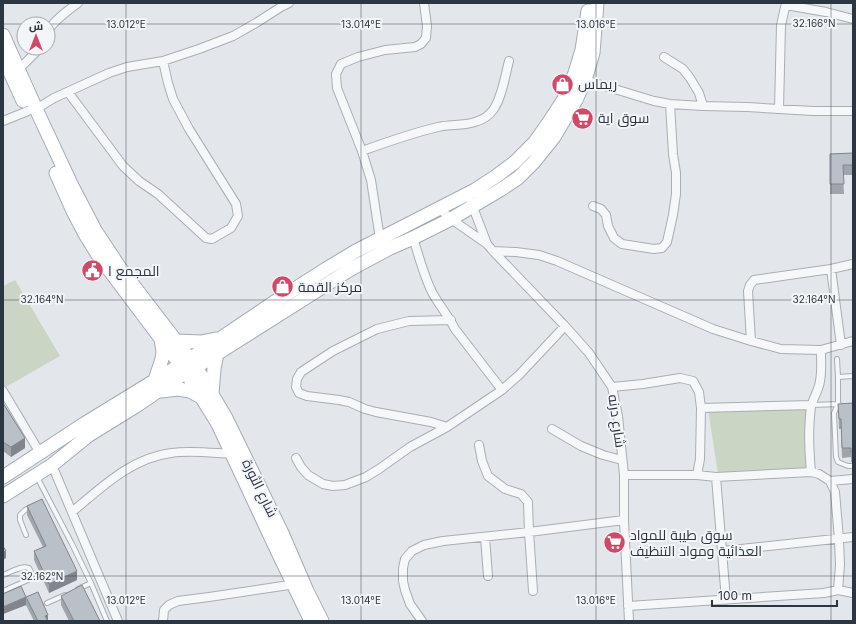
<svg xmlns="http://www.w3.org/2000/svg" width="856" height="624" font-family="Inter,Cairo,sans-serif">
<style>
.green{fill:#cad5c4}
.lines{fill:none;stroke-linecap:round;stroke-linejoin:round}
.lane-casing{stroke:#a8aeb5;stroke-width:6}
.street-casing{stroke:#a8aeb5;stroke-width:10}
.primary-casing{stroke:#a2acb7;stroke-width:15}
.lane{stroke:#f6f7f9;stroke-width:4}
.street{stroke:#f6f7f9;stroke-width:8}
.primary{stroke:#fff;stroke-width:13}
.wall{fill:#a0a5ac}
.shaded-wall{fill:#82868c}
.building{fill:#bac0c8;stroke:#82868c}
.ticks{fill:none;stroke:#2b3643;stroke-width:1;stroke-opacity:0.45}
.labels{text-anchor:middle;stroke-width:4;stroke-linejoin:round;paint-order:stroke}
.poi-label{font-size:14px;fill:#2b3643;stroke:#f3f5f8;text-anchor:start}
.street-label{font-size:14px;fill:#2b3643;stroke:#f3f5f8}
.ticks-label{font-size:10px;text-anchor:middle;fill:#2b3643;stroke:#f3f5f8;stroke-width:4;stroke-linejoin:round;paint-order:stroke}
</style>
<rect width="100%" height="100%" fill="#e3e7eb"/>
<path class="green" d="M15,280L60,356L4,388L3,387V286Z
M807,407L808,469L718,474L708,409Z"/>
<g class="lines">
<defs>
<path id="lane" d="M837,359L838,377
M853,376L838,377V404L834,413L836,457L838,462L848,466H853
M812,405L839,404
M37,477L72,544L91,583L107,621
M26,535L20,520V515L25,510L31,507
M3,575C11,572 21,565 29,568L32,574L31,577L28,580L3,591
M78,589L91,583
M47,603L65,595"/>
<path id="street" d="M786,5L826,12L853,19
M48,30C56,19 67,11 78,3
M664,57L683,69L690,78L699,93L703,106L747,107L813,111H853
M19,69L36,52L38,48
M585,80L654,101L670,104L703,106
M68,92L123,166L139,181L158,194L206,238L212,239L231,228L238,216L236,204L189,129L173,99L168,83L163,61
M36,109L54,98L109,73L127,67L163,61L199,49L233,36L256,23L281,7L289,3
M779,109L781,25L786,3
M3,121L28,111
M362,151C387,142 412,133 438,127C450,124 463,126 475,122C482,120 489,116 493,110C502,98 505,76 509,61
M471,202L487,244
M593,206L601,209L606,215L608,226L614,238L622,244L654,249L662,248L667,242L673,215L676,194V173L673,154L670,104
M440,209L451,219L487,244L493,251L565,326L589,353L612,387L618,416L624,475V520L629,621
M413,238C419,256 424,277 433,294C440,306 449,317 455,329L502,390
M380,239L371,180L362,151L337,88L336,74L341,64L358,57L385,50L415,47L421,44L426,38L427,26L424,3
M493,251L516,252L539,255L557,261L713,329L751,341L781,349L821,350L853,341
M831,269L841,345
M751,341L748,291L750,285L754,280L831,269L853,264
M612,387L643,384L680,378L693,381L699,392L701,408
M3,391L40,453
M447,427L431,422L376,412L365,409L349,402L339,400L307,396L299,393L296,387L297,379L301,372L333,351L377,329L409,321L451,320
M552,429L581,446L603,455L622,460
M479,445L482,461L488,476L505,489L521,494L528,502L529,532L624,520
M296,458L301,467L308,475L323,484L333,486L345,485L366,477L379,469L410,447L447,427L502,390L519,375L565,326
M52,465L118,621
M811,472C809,451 808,429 811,407C813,398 819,390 820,381C822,371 821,360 821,350
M624,475H697L716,477L811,472L819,474L830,481L853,479
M697,475L700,459L701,408L811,405
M716,477L726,600
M830,481L835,492L839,539L840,565L838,590
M72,512C101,488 131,458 171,453C191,450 212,453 232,454
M485,537L488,576
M722,551L853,537
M628,606L824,593L838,590L853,593
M163,621L164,610L169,605L178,601L209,597L296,584
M422,621L410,604L405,590L403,581V568L405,559L412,551L424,545L443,541L529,532L533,591"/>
<path id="primary" d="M3,35L36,109L72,186L95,230L120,268L196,367L226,418L282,533L307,591L322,621
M3,57L23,101
M56,173L73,211L85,234L98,255L186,372L218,424L274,544L311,621
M176,341L201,342L216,339
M155,380L162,359L163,352L161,339
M161,391L178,389L190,391L201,397
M212,394L214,369L217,353
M3,477L84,424L190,359L279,299L326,269L356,251L475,190L495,177L515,162L535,142L549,122L564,99L575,73L582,50L588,11
M3,496L52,465L89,435L136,406L186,372L196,367L351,269L390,248L413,238L451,219L500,190L518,178L534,162L554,137L576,100L585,80L593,53L597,3"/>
</defs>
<use href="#lane" class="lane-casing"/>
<use href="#street" class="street-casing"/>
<use href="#primary" class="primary-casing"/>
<use href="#lane" class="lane"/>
<use href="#street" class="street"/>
<use href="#primary" class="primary"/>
</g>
<path class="wall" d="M853,153V175H843L844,194H830V154Z
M3,403L25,448L11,457L3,451Z
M853,403V462H851V457L842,458L841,429H839L838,404Z
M27,506L77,580L49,593L34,560V551L43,547L27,515Z
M3,594L26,597L48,621H34L26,605L3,614Z
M61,596L100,621H69L61,605Z"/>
<path class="shaded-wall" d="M25,438V448L11,457V447Z
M6,551V558L3,560V552Z
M77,571V580L49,593V584Z
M26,597V605L3,614V607Z
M48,615V621H45V616Z"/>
<path class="building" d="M853,153V165H843L844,184H830V154Z
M3,403L25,438L11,447L3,442Z
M853,403V452H851V448H842L841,419H839L838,404Z
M42,499L77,571L49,584L34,551L46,546L27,506Z
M3,546L6,551L3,552Z
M82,585L100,621H74L61,596Z
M21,586L26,597L3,607V594Z
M38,592L48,615L45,616L48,621H38L26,597Z"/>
<path class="ticks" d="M126,3V621M361,3V621M596,3V621M831,3V621M3,24H853M3,300H853M3,576H853"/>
<defs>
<symbol id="shop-disc" viewBox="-11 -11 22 22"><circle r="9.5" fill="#ce4a68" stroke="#f3f5f8"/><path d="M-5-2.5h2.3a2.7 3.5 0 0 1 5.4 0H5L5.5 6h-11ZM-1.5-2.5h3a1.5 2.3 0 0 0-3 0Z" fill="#fff"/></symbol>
<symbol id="supermarket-disc" viewBox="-11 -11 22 22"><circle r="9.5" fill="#ce4a68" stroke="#f3f5f8"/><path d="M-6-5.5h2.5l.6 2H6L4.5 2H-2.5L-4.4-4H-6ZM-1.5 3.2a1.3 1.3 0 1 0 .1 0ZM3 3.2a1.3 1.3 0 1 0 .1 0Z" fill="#fff"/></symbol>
<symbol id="civic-disc" viewBox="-11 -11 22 22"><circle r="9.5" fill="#ce4a68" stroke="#f3f5f8"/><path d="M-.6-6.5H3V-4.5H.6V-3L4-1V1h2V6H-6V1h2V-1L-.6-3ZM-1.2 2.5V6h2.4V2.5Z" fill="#fff"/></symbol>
</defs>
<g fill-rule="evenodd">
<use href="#shop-disc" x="550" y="72" width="25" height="25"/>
<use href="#supermarket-disc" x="570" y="106" width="25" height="25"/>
<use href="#civic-disc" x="80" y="258" width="25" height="25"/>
<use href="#shop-disc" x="270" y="274" width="25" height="25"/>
<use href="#supermarket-disc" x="602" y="530" width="25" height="25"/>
</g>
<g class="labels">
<g class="poi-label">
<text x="578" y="89">ريماس</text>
<text x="598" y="123">سوق اية</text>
<text x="108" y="276">المجمع ا</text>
<text x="298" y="292">مركز القمة</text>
<text x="630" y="540">سوق طيبة للمواد<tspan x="630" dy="16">العذائية ومواد التنظيف</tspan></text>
</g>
<g class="street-label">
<text transform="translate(617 421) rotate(82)" y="5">شارع درنه</text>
<text transform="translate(260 488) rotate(64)" y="5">شارع الثورة</text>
</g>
</g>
<g class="ticks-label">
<text x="814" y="27">32.166°N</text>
<text x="126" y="28">13.012°E</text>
<text x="361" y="28">13.014°E</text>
<text x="596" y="28">13.016°E</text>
<text x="42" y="303">32.164°N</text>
<text x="814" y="303">32.164°N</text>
<text x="42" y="580">32.162°N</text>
<text x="126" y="604">13.012°E</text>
<text x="361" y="604">13.014°E</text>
<text x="596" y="604">13.016°E</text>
</g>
<rect width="856" height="624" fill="none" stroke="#2b3643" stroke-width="8"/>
<g transform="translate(36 36)"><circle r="19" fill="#f3f5f8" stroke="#a3a9b0"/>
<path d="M0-3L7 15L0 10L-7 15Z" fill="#ce4a68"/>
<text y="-6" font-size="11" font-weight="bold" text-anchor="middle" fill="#2b3643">ش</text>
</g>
<path d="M712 600v6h125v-6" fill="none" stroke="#2b3643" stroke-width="2"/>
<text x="718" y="600" font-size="12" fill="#2b3643" stroke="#f3f5f8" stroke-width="3" paint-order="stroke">100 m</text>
</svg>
